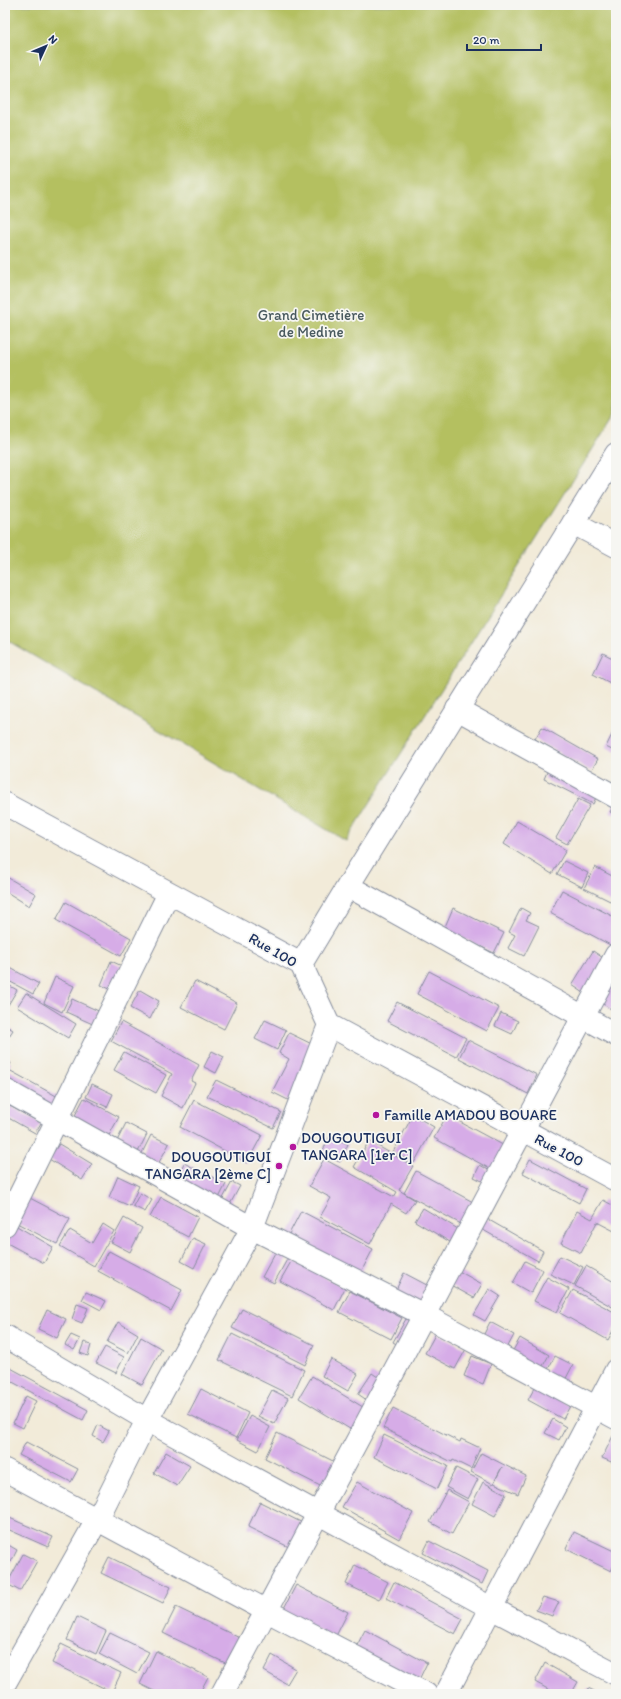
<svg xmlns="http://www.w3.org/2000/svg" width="621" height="1699" font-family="Itim,sans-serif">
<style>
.green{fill:#b4c061;stroke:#687860}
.building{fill:#d6ace7}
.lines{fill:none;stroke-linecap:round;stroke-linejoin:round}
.minor-casing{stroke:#868d9c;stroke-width:24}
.minor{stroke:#fff;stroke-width:22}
.poi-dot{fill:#b5179e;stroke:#f6f6f2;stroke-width:1.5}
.labels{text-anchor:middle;stroke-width:3.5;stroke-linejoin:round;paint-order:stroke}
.park-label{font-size:15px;fill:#495a5f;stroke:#f6f6f2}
.street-label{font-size:15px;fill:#1b2f5e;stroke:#f6f6f2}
.poi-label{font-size:15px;fill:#1b2f5e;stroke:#f6f6f2;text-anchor:start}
</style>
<rect width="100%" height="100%" fill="#f6f6f2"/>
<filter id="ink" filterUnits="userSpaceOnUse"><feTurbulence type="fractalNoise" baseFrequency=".025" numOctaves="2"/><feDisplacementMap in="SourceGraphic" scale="8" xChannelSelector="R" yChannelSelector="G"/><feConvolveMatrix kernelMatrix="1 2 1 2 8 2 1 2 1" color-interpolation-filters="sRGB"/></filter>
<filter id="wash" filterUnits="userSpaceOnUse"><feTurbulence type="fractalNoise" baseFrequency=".012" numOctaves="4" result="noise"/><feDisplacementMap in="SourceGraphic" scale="16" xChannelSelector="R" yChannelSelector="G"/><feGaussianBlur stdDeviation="0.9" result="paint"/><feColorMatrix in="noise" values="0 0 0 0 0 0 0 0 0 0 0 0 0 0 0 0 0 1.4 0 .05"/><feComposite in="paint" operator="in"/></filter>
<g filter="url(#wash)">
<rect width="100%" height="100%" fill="#f2ebd9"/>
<path class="green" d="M5,5H616V412L346,841L5,639Z"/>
<g id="blocks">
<path class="building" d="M603,653L616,660V686L593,674Z
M616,726V752L606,747Z
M542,727L598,759L591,771L535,739Z
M550,765L599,791L593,804L544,779Z
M578,799L590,805L567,844L556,838Z
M616,800V815L610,812Z
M517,821L566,850L552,874L504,844Z
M564,861L588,873L582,887L557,874Z
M595,867L616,878V904L584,888Z
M5,876L36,894L29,906L5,891Z
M562,890L616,918V948L550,913Z
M66,902L131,938L121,956L56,920Z
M453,908L504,933L494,953L444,929Z
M521,908L530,913L526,920L539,926L524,956L508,948L515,935L509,932Z
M593,951L606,960L584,993L572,985Z
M111,961L122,966L112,990L101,985Z
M5,965L39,984L33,994L5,979Z
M429,971L499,1008L487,1031L417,994Z
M55,977L74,986L62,1012L44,1003Z
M195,981L237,1003L224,1029L181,1007Z
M610,982L616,986V1012L598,1001Z
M5,983L17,990L8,1005L5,1003Z
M140,990L159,1001L150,1019L130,1008Z
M26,993L76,1024L68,1038L17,1007Z
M72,999L103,1013L97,1026L66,1012Z
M397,1002L466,1038L456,1057L387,1021Z
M501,1013L518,1021L512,1034L495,1026Z
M265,1020L286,1030L277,1050L255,1039Z
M121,1022L199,1065L191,1081L195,1083L183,1108L161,1096L172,1074L111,1041Z
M5,1025L13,1030L5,1042Z
M289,1033L318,1047L290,1101L272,1092L289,1059L279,1053Z
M468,1040L537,1075L528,1094L459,1058Z
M212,1051L224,1057L216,1073L204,1067Z
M124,1052L166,1075L156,1093L114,1070Z
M5,1060L11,1063L5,1074Z
M9,1070L60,1098L54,1108L5,1082Z
M216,1080L281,1112L273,1128L207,1096Z
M92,1084L113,1094L107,1107L86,1097Z
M84,1098L119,1117L107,1139L72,1121Z
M194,1100L262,1135L247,1163L180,1127Z
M8,1105L41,1123L35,1133L5,1116V1110Z
M413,1115L434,1127L414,1163L393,1152Z
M447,1115L514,1151L501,1175L434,1138Z
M126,1123L147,1134L136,1156L115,1145Z
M151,1135L169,1144L156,1168L139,1159Z
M330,1136L348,1144L340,1162L321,1154Z
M369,1141L413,1166L399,1190L415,1200L406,1213L391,1204L370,1244L320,1217L331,1198L309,1186L324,1159L394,1197L397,1192L354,1167Z
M59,1144L92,1164L82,1180L49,1159Z
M530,1159L586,1189L579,1203L523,1173Z
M184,1163L226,1184L218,1200L176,1180Z
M480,1165L490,1171L484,1182L474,1177Z
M416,1171L484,1208L472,1230L404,1193Z
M118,1176L139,1186L130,1206L109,1197Z
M232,1182L240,1186L229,1206L221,1202Z
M140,1193L152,1200L145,1212L133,1206Z
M28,1197L70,1219L57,1244L15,1222Z
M161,1197L198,1217L188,1237L150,1217Z
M603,1200L616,1207V1232L597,1222L581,1253L561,1243L577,1211L592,1219Z
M423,1208L458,1229L450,1242L415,1221Z
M301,1211L373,1249L360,1274L288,1236Z
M482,1216L543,1251L538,1261L476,1226Z
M124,1218L142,1228L130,1252L111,1242Z
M103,1224L114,1231L94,1266L60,1246L70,1230L92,1243Z
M15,1225L53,1247L44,1263L5,1242Z
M193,1238L206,1244L194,1268L181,1261Z
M277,1249L289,1256L274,1283L262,1277Z
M109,1251L182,1290L171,1311L98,1271Z
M560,1256L583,1267L574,1285L550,1274Z
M292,1260L345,1288L334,1310L280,1281Z
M525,1261L543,1270L531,1293L513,1283Z
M586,1266L616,1283V1309L575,1286Z
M455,1269L482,1284L474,1298L447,1283Z
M404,1273L440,1292L429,1312L394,1294Z
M547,1277L569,1289L557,1312L534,1301Z
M489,1289L500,1296L485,1321L474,1315Z
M573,1290L616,1313V1325L608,1340L560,1313Z
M350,1291L402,1318L391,1339L339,1312Z
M86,1292L106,1301L101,1310L82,1300Z
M77,1304L88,1308L82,1323L72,1319Z
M242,1309L314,1345L305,1365L232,1328Z
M47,1310L66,1319L57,1338L38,1329Z
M406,1319L421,1327L408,1351L393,1342Z
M118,1322L138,1334L128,1353L107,1342Z
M490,1322L514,1335L504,1354L480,1342Z
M436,1333L466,1349L455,1369L425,1353Z
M232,1334L304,1370L292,1396L219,1360Z
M71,1335L80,1339L74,1350L65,1345Z
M141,1337L162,1349L142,1385L122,1374Z
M520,1338L549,1355L539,1373L510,1356Z
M84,1342L91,1345L88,1356L80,1353Z
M105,1347L124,1357L116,1373L96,1363Z
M472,1356L491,1364L483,1384L464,1376Z
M555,1356L573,1365L563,1384L545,1375Z
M331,1359L358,1374L348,1391L322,1376Z
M7,1366L88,1410L83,1420L5,1378V1371Z
M372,1373L388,1384L374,1405L358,1394Z
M312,1376L376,1415L363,1437L299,1398Z
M535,1387L570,1406L563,1419L528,1400Z
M201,1389L248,1413L236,1438L188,1414Z
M272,1390L288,1398L274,1424L258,1416Z
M26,1396L36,1401L23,1428L13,1423Z
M393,1408L460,1442L461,1439L480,1448L471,1469L453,1460L452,1462L383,1428Z
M250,1416L270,1427L258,1451L237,1440Z
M553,1419L566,1427L559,1440L545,1433Z
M98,1425L109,1431L103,1442L93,1436Z
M277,1433L347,1468L334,1493L265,1458Z
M384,1435L448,1466L437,1489L374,1457Z
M613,1436L616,1438V1464L602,1458Z
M26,1442L78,1469L71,1482L19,1455Z
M166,1452L190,1466L177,1486L154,1473Z
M481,1453L526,1476L518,1494L494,1483L502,1467L493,1484L471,1472Z
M456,1468L478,1479L468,1499L446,1487Z
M357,1482L413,1513L399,1539L342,1507Z
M483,1482L506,1494L495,1516L472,1504Z
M447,1490L469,1502L452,1534L430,1522Z
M260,1502L311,1527L299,1552L248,1527Z
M5,1516L53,1537L48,1547L5,1528Z
M574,1532L616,1552V1561L611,1571L566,1549Z
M429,1541L488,1571L482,1584L423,1553Z
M5,1543L17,1550L11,1562L5,1559Z
M23,1554L37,1561L20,1591L7,1584Z
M109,1557L171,1587L163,1603L101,1573Z
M355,1565L388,1582L379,1600L346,1584Z
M394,1582L463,1619L455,1634L386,1598Z
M296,1585L348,1612L335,1638L282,1612Z
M543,1597L559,1602L552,1616L536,1610Z
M176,1607L252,1644L240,1670L163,1633Z
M77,1617L106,1631L96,1654L67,1640Z
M365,1630L427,1663L416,1686L353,1653Z
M110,1633L149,1652L137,1674L99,1654Z
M61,1644L121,1673L112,1692L52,1663Z
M156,1651L208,1677L199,1694H160L140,1684Z
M272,1655L296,1669L287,1684L264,1671Z
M545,1663L578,1682L571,1694H557L535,1682Z
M588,1688L600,1694H585Z"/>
</g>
</g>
<g filter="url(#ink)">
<use href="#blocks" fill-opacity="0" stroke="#868d9c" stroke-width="1"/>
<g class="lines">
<defs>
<path id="minor" d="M573,523L616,546
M457,709L616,797
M5,804L301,964L329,1025L616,1180
M348,886L616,1035
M301,964L348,886L616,454
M5,1090L252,1228L424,1315L616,1418
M5,1225L169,893
M5,1336L147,1420L491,1608L616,1674
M5,1470L267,1611L426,1694
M5,1683L97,1520L147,1420L252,1228L329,1025
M222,1694L616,955
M446,1694L616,1370"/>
</defs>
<use href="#minor" class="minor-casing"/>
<use href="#minor" class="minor"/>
</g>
</g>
<g class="poi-dot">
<circle cx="376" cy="1115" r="4"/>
<circle cx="293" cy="1147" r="4"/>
<circle cx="279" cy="1166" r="4"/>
</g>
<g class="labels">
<g class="park-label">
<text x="311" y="320">Grand Cimetière<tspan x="311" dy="17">de Medine</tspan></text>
</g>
<g class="street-label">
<text transform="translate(273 950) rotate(30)" y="5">Rue 100</text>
<text transform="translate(559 1150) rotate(28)" y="5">Rue 100</text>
</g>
<g class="poi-label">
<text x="384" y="1120">Famille AMADOU BOUARE</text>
<text x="301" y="1143">DOUGOUTIGUI<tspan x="301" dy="17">TANGARA [1er C]</tspan></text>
<text x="271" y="1162" text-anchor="end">DOUGOUTIGUI<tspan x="271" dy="17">TANGARA [2ème C]</tspan></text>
</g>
</g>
<rect width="621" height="1699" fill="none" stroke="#f6f6f2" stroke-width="20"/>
<g transform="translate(46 46) rotate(46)" stroke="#f6f6f2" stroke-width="3" paint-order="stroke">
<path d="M0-3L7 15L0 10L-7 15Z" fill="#1b2f5e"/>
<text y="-6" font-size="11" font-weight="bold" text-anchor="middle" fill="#1b2f5e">N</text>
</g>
<path d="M467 44v6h74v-6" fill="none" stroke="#1b2f5e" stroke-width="2"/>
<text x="473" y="44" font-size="12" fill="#1b2f5e" stroke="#f6f6f2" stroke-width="3" paint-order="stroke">20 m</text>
</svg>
